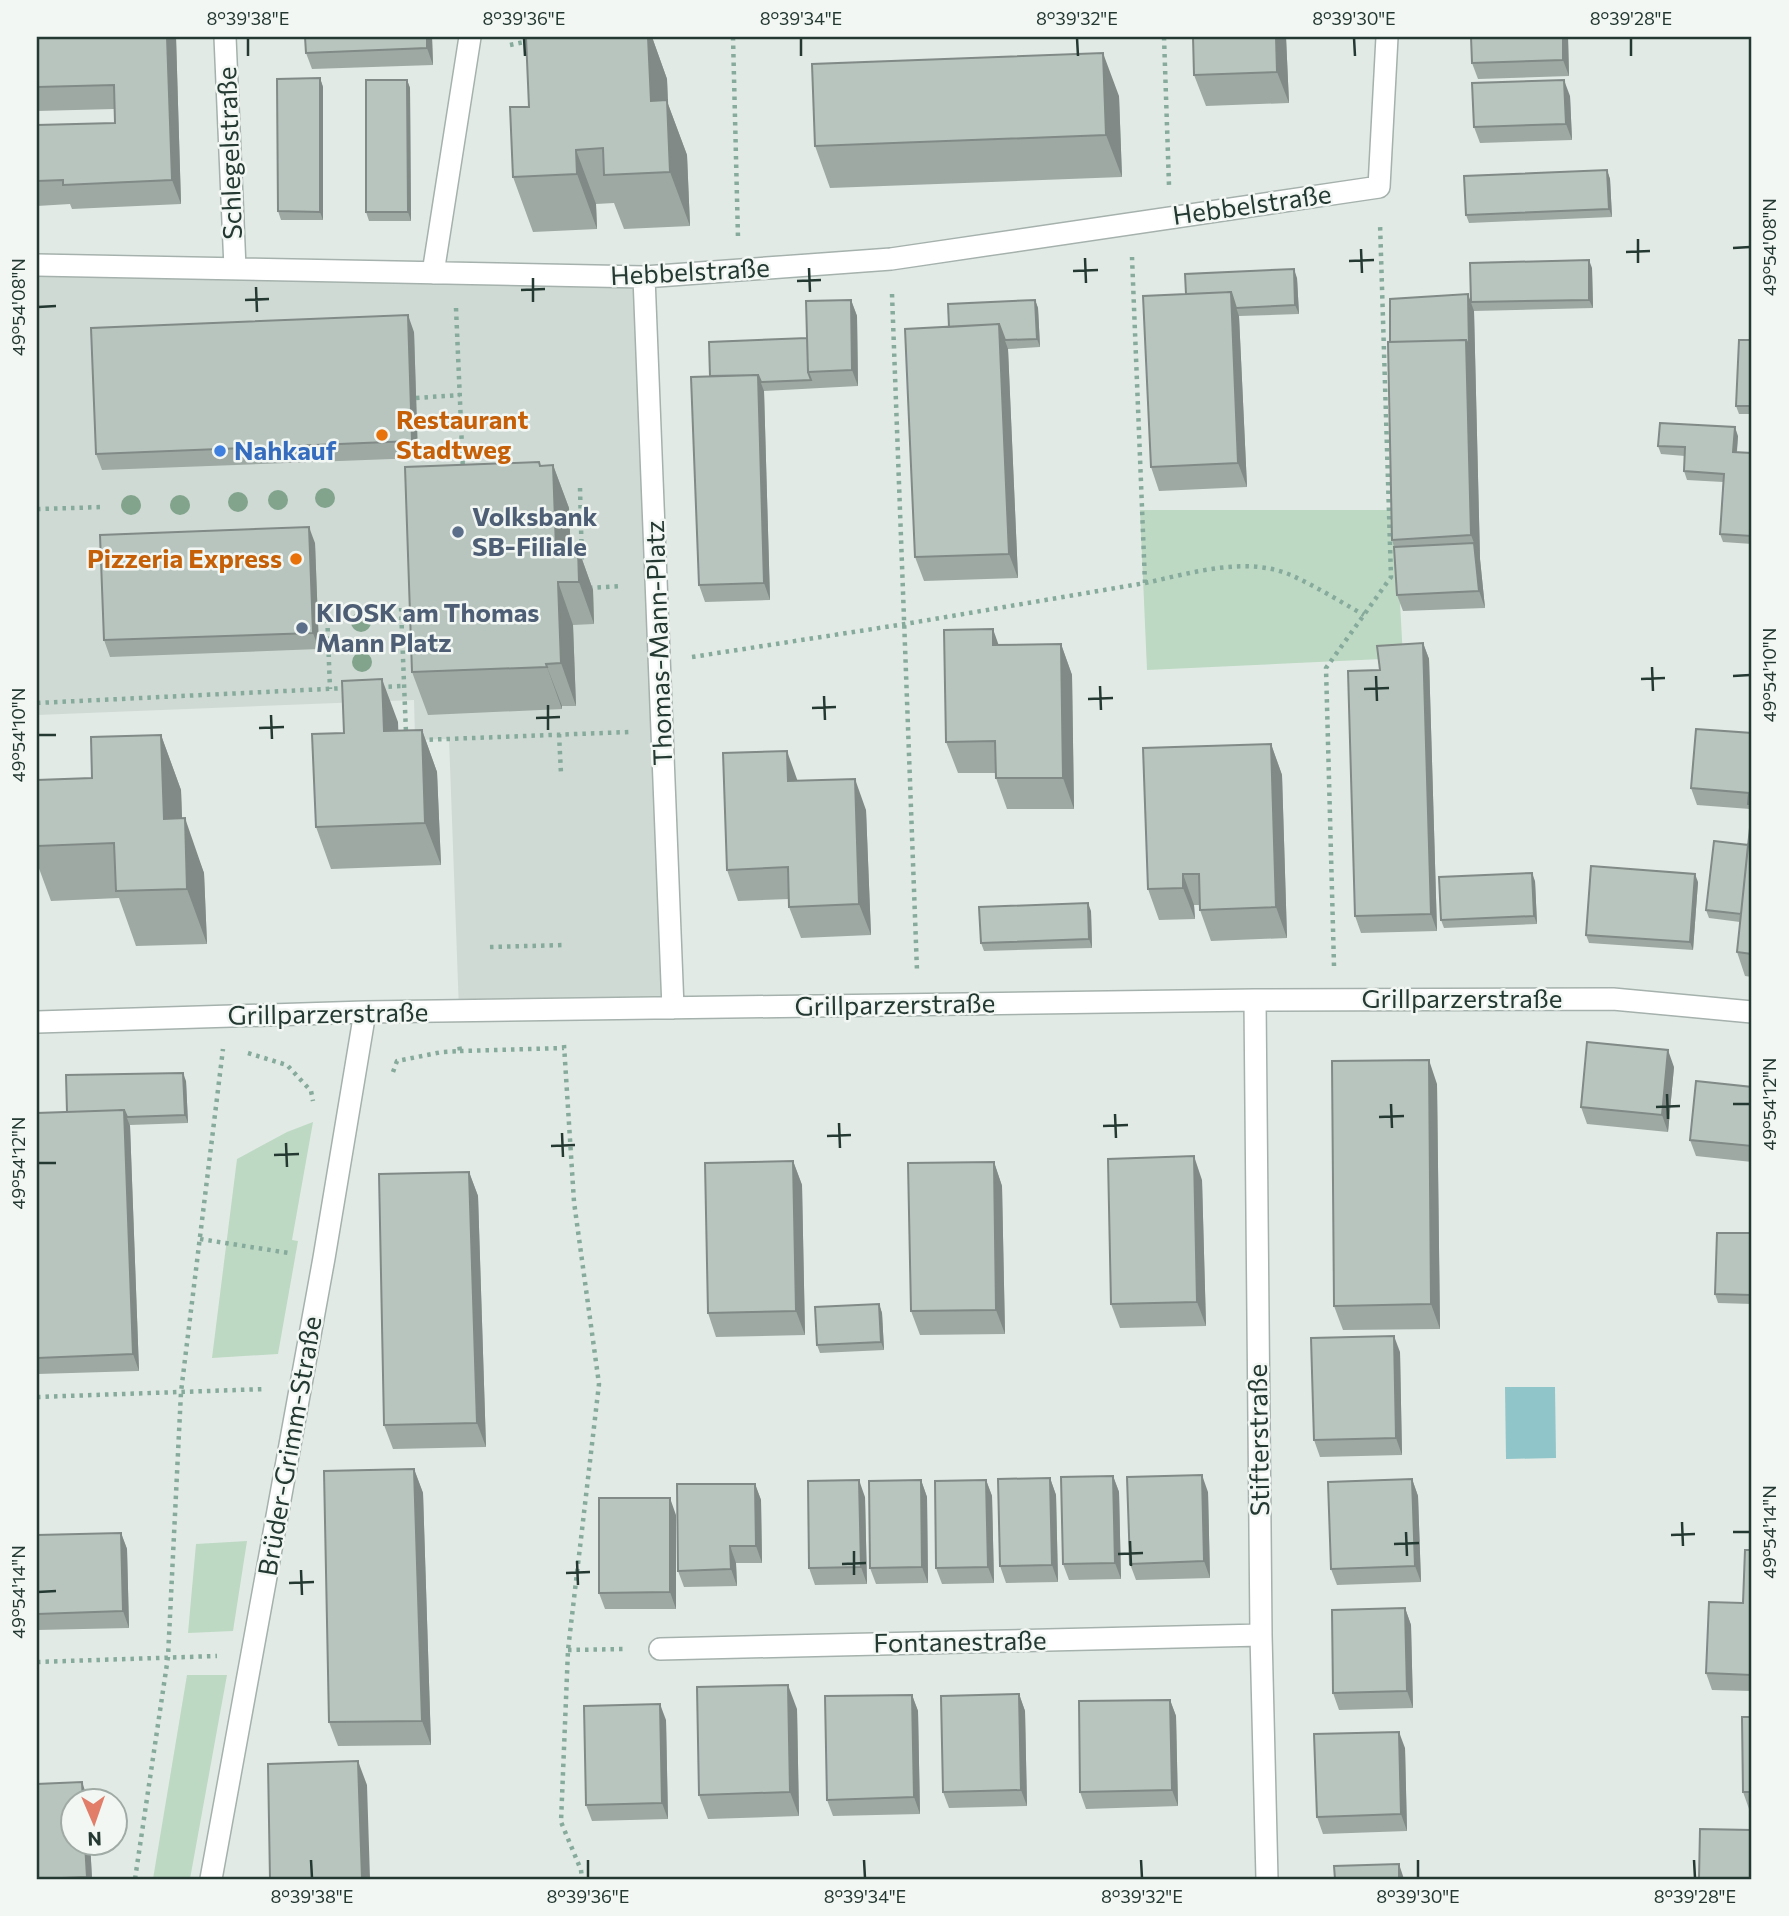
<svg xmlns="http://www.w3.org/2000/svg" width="1789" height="1916" font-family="Commissioner,sans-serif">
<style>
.built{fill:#d0dad5}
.green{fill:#bdd9c3}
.water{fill:#90c5c9}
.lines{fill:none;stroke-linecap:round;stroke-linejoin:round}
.minor-casing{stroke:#a5b1ac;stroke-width:24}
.path{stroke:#86aa9c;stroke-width:4.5;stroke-dasharray:3.5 5;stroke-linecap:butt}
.minor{stroke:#fff;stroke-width:21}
.tree{fill:#82a48d}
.wall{fill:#9ea9a4}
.shaded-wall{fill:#818a86}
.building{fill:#b8c5bf;stroke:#818a86;stroke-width:2}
.ticks{fill:none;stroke:#243932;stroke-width:2.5}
.food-dot{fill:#e8710a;stroke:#f2f7f4;stroke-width:2.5}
.shop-dot{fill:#3f7fe0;stroke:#f2f7f4;stroke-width:2.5}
.service-dot{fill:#5c6f8a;stroke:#f2f7f4;stroke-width:2.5}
.labels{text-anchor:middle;stroke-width:5;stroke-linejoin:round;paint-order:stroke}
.street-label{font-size:26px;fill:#243932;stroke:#f2f7f4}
.food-label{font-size:26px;font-weight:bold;fill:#c56008;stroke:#f2f7f4;text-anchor:start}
.shop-label{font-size:26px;font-weight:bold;fill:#366cbe;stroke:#f2f7f4;text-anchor:start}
.service-label{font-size:26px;font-weight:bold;fill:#4e5e75;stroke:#f2f7f4;text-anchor:start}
.neatline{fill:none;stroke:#243932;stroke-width:2.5}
.ticks-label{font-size:18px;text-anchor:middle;fill:#243932}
</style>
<rect width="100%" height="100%" fill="#e2eae6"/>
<path class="built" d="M37,265L644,277L673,1008L459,1011L449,739L415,740L414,700L37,715Z"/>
<path class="green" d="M1140,510H1395L1403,658L1147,670Z
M313,1122L292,1240L298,1241L278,1354L212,1358L237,1159L287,1132Z
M247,1541L233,1631L188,1633L196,1544Z
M187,1675H227L190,1879H153Z"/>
<path class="water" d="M1505,1387H1555L1556,1458L1506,1459Z"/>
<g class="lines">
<defs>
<path id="minor" d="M225,37L235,268
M37,265L644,277L891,259L1379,187L1387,37
M433,273L470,37
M644,277L673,1008
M1255,1000L1261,1635L1267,1879
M37,1022L365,1012L1255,1000L1613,999L1752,1012
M660,1649L1261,1635
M211,1879L324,1258L365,1012"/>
</defs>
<use href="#minor" class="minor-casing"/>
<path class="path" d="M733,37L738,238
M1164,37L1169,185
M510,45L529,41
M892,294L917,971
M456,308L463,471
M416,398L460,395
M580,488L582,564
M37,509L104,507
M1145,583C1192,573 1247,555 1293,576C1317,587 1341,602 1364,615
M589,588L622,586
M401,608L406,733
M327,611L330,689
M692,657L905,624L1145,583L1132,257
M380,687L403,686
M37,703L347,688
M559,734L561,774
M421,740L629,732
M490,947L566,945
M1334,966L1326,668L1391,577L1380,223
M564,1045L574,1202L599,1384L568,1650L561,1822L581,1870L582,1879
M460,1051L564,1048
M248,1053L287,1065L311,1091L313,1101
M393,1072L397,1061L442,1052L460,1051L459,1044
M200,1239L289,1253
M37,1397L265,1389
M568,1650L626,1649
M37,1662L217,1656
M135,1879L168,1657L181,1392L223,1049"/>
<use href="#minor" class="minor"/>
</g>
<g class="tree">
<circle cx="325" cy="498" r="10"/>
<circle cx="278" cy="500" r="10"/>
<circle cx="238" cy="502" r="10"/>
<circle cx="131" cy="505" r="10"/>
<circle cx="180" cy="505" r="10"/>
<circle cx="361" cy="622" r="10"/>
<circle cx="362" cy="662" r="10"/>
</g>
<path class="wall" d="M37,37H176L181,204L72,209L70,204L37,206V125L115,123L114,109L37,111Z
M432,37L433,65L312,69L306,53Z
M526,37H652L667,79L668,104L687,155L690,226L624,229L614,203L596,204L597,229L533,232L513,177L529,107Z
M1193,37H1286L1289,103L1206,106L1194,75Z
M1471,37H1568L1569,76L1478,79L1472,63Z
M320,78L323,87V220H281L278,211Z
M407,80L410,88L411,221H369L366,212Z
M1119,96L1122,177L830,188L815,146Z
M1570,96L1572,140L1480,143L1474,127Z
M1607,170L1610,179L1612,217L1469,223L1466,215Z
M1592,268L1593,308L1474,311L1480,559L1485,608L1403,611L1397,595L1394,547L1392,540L1390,342L1471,302Z
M1297,278L1299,314L1239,316L1247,487L1159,491L1151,467L1186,294Z
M851,300L857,316L858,386L764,391L770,600L705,602L699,585L710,376L807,338Z
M1035,300L1038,308L1040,347L1008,349L1018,578L924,581L915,557L949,327Z
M414,332L418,458L102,470L96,454Z
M1752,340V414H1739L1736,406Z
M1738,436L1737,452L1752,453V544L1723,542L1720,534L1723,482L1687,480L1684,471L1685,456L1661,454L1658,446Z
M553,465L569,508L570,548H578L593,590L594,624L573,625L576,706H562V709L428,715L412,672L541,466Z
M315,543L319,649L110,657L104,640Z
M1423,643L1429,659L1437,931L1361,933L1355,916L1380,670Z
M1061,644L1072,675L1074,809H1007L996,778V773H958L946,742L999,645Z
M398,722V730H422L437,772L441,865L331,869L316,827L344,733Z
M1752,733V815L1750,809L1697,805L1691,788Z
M161,735L181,790L182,818L204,873L207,944L136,946L119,898L51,901L37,863V780L92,778Z
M1271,744L1282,775L1287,938L1211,941L1200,910V905H1194L1195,919L1159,920L1148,889Z
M798,781L866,810L871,935L801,938L789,907V899L738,901L727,870Z
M1752,818V977L1745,976L1737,952L1740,922L1709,918L1706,910L1748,845Z
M1535,881L1537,924L1444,928L1441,920Z
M1698,882L1693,950L1589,943L1586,935Z
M1091,911L1092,948L984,951L981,943Z
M1674,1067L1668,1132L1587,1124L1581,1107Z
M186,1081L188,1123L130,1125L139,1371L37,1374V1113L67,1112Z
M1437,1084L1440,1329L1343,1330L1334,1306Z
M1752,1087V1162L1696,1156L1690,1140Z
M793,1161L802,1185L805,1335L716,1337L708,1313Z
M994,1162L1002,1186L1005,1334L920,1335L911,1311Z
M469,1172L478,1196L486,1447L393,1449L384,1425Z
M1202,1180L1206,1326L1120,1328L1111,1304Z
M1752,1233V1304L1718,1303L1715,1294Z
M879,1304L882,1313L884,1350L820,1353L817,1345Z
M1400,1352L1402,1455L1320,1457L1314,1440Z
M414,1469L423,1493L431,1745L338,1746L329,1722Z
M1113,1476L1119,1492L1121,1579L1069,1580L1063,1564Z
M1050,1478L1056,1495L1058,1582L1006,1583L1000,1566Z
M1412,1479L1418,1496L1421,1582L1337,1585L1331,1569Z
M921,1480L927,1497L928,1583L876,1584L870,1568Z
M986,1480L992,1496L994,1583L942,1584L936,1568Z
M755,1484L761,1500L762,1563H736L737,1586L684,1587L678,1571Z
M1208,1492L1210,1578L1136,1580L1130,1564Z
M865,1497L867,1584L815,1585L809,1568Z
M676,1515V1609H605L599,1593Z
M121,1533L127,1549L129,1628L37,1630V1535Z
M1752,1550V1691L1712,1690L1706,1673L1743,1603Z
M1405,1608L1411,1625L1413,1708L1339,1710L1333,1693Z
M1019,1694L1025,1711L1027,1806L949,1808L943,1792Z
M912,1695L918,1711L920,1814L833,1816L827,1800Z
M1170,1700L1176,1716L1178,1806L1086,1809L1080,1792Z
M797,1709L799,1816L708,1819L699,1795Z
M1752,1717V1809H1749L1743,1792Z
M666,1720L668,1819L592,1821L586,1805Z
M1405,1748L1407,1831L1323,1834L1317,1817Z
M88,1799L92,1879H37Z"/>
<path class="shaded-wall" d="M167,37H176L181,204L172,180Z
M427,37H432L433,65L427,48Z
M648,37H652L667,79L668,104L687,155L690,226L670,172L651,101Z
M1276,37H1286L1289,103L1277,72Z
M1563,37H1568L1569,76L1563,60Z
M1103,53L1119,96L1122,177L1106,135Z
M320,78L323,87V220L320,212Z
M407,80L410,88L411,221L408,212Z
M1564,80L1570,96L1572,140L1566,124Z
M576,150L596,204L597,229L577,174Z
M1607,170L1610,179L1612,217L1609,209Z
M1589,260L1592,268L1593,308L1589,300Z
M1294,269L1297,278L1299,314L1295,305Z
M1231,292L1239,316L1247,487L1238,463Z
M1468,294L1474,311L1480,559L1485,608L1479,591L1474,543L1471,535L1466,340Z
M851,300L857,316L858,386L852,370Z
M1035,300L1038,308L1040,347L1037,339Z
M408,315L414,332L418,458L412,441Z
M999,324L1008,349L1018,578L1009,554Z
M758,375L764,391L770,600L764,583Z
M1735,427L1738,436L1736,460L1733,452Z
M539,462L555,503L553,465L569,508L572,582L556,548Z
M309,527L315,543L319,649L313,633Z
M578,548L593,590L594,624L579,582Z
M558,582L573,625L576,706L561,663Z
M993,629L1004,660L993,645Z
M1423,643L1429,659L1437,931L1431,914Z
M1061,644L1072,675L1074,809L1063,778Z
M546,664L562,706V709L547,667Z
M382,679L398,722L400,774L384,731Z
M422,730L437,772L441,865L425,823Z
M161,735L181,790L184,874L164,819Z
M1271,744L1282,775L1287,938L1276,907Z
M787,751L798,782L788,781Z
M855,779L866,810L871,935L859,904Z
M185,818L204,873L207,944L187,889Z
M1532,873L1535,881L1537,924L1534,916Z
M1183,874L1194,905L1195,919L1183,888Z
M1695,874L1698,882L1693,950L1690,942Z
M1088,903L1091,911L1092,948L1089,939Z
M1668,1050L1674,1067L1668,1132L1662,1115Z
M1429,1060L1437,1084L1440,1329L1431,1304Z
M183,1073L186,1081L188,1123L185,1115Z
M124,1110L130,1126L139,1371L133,1354Z
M1194,1156L1202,1180L1206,1326L1197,1302Z
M793,1161L802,1185L805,1335L796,1311Z
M994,1162L1002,1186L1005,1334L996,1310Z
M469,1172L478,1196L486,1447L477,1423Z
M879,1304L882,1313L884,1350L881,1342Z
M1394,1336L1400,1352L1402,1455L1396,1438Z
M414,1469L423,1493L431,1745L422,1721Z
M1202,1475L1208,1492L1210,1578L1204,1561Z
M1113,1476L1119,1492L1121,1579L1115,1563Z
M1050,1478L1056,1495L1058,1582L1052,1565Z
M1412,1479L1418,1496L1421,1582L1415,1566Z
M859,1480L865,1497L867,1584L861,1567Z
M921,1480L927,1497L928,1583L922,1567Z
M986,1480L992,1496L994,1583L988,1567Z
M755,1484L761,1500L762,1563L756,1546Z
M670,1498L676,1515V1609L670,1592Z
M121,1533L127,1549L129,1628L123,1611Z
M730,1546L736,1563L737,1586L731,1569Z
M1405,1608L1411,1625L1413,1708L1407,1691Z
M788,1685L797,1709L799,1816L790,1792Z
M1019,1694L1025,1711L1027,1806L1021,1790Z
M912,1695L918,1711L920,1814L914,1797Z
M1170,1700L1176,1716L1178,1806L1172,1790Z
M660,1704L666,1720L668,1819L662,1803Z
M1399,1732L1405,1748L1407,1831L1401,1814Z
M358,1761L367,1785L370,1879H362Z
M82,1782L88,1799V1801H83Z
M85,1843H90L92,1879H87V1877Z
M1399,1864L1404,1879H1399Z"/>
<path class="building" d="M37,37H167L172,180L63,185V180L37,181V125L115,123L114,85L37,87Z
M305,37H427V48L306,53Z
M526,37H648L651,101L667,100L670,172L604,175L603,148L576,150L577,174L513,177L510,107H529Z
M1193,37H1276L1277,72L1194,75Z
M1471,37H1563V60L1472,63Z
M1103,53L1106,135L815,146L812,64Z
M320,78V212L278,211L277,79Z
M366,80H407L408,212H366Z
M1564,80L1566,124L1474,127L1472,83Z
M1607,170L1609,209L1466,215L1464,176Z
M1589,260V300L1471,302L1470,263Z
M1294,269L1295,305L1236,308L1231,292L1186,294L1185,274Z
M1231,292L1238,463L1151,467L1143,296Z
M1468,294L1469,347L1466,340L1390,342V299Z
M851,300L852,370L808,372L806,301Z
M1035,300L1037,339L1005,340L999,324L949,327L948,304Z
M408,315L412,441L96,454L91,328Z
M999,324L1009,554L915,557L905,329Z
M807,338L808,372L811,380L761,382L758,375L710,376L709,342Z
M1466,340L1471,535L1392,540L1388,342Z
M1739,340H1752V406H1736Z
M758,375L764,583L699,585L691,377Z
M1660,423L1735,427L1733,452L1752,453V536L1720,534L1724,474L1684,471L1685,447L1658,446Z
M539,462L540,466L553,465L556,548H578L579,582H558L561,663L546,664L547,667L412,672L405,467Z
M309,527L313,633L104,640L100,535Z
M1474,543L1479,591L1397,595L1394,547Z
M993,629V645L1061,644L1063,778H996L995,741L946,742L944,630Z
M1423,643L1431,914L1355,916L1348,671L1380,670L1377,646Z
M382,679L384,731L422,730L425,823L316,827L312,734L344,733L342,681Z
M1696,729L1752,733V804H1748L1749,793L1691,788Z
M161,735L164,819L185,818L187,889L116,891L114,843L37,846V780L92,778L91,737Z
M1271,744L1276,907L1200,910L1199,874H1183V888L1148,889L1143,748Z
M787,751L788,781L855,779L859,904L789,907L788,867L727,870L723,753Z
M1751,818H1752V954L1737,952Z
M1714,841L1748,845L1741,914L1706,910Z
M1591,866L1695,874L1690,942L1586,935Z
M1532,873L1534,916L1441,920L1439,877Z
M1088,903L1089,939L981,943L979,907Z
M1587,1042L1668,1050L1662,1115L1581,1107Z
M1429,1060L1431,1304L1334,1306L1332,1061Z
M183,1073L185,1115L127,1117L124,1110L67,1112L66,1075Z
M1696,1081L1752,1087V1146L1690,1140Z
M124,1110L133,1354L37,1358V1113Z
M1194,1156L1197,1302L1111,1304L1108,1159Z
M793,1161L796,1311L708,1313L705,1163Z
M994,1162L996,1310L911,1311L908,1163Z
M469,1172L477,1423L384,1425L379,1174Z
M1717,1233H1752V1295L1715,1294Z
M879,1304L881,1342L817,1345L815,1307Z
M1394,1336L1396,1438L1314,1440L1311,1338Z
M414,1469L422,1721L329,1722L324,1471Z
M1202,1475L1204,1561L1130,1564L1127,1477Z
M1113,1476L1115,1563L1063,1564L1061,1477Z
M1050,1478L1052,1565L1000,1566L998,1479Z
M1412,1479L1415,1566L1331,1569L1328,1482Z
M859,1480L861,1567L809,1568L808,1481Z
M921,1480L922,1567L870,1568L869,1481Z
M986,1480L988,1567L936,1568L935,1481Z
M677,1484H755L756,1546H730L731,1569L678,1571Z
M599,1498H670V1592L599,1593Z
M121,1533L123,1611L37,1614V1535Z
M1745,1550H1752V1675L1706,1673L1709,1602L1743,1603Z
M1405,1608L1407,1691L1333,1693L1332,1610Z
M788,1685L790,1792L699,1795L697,1687Z
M1019,1694L1021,1790L943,1792L941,1696Z
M912,1695L914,1797L827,1800L825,1696Z
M1170,1700L1172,1790L1080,1792L1079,1701Z
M660,1704L662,1803L586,1805L584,1706Z
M1742,1717H1752V1792H1743Z
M1399,1732L1401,1814L1317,1817L1314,1734Z
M358,1761L362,1879H270L268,1764Z
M82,1782L83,1801H74V1843H85L87,1877L37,1879V1784Z
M1700,1829L1752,1830V1879H1699Z
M1399,1864V1879H1335L1334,1866Z"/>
<path class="ticks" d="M248,38V56M524,38L525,56M801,38V56M1077,38L1078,56M1354,38L1355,56M1631,38V56M1638,239V263M1733,248L1750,247M1361,249L1362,273M1626,252L1650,251M1085,258L1086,283M1349,261L1374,260M809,268L810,292M1073,271L1098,270M533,278V302M797,281L821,280M256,287L257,312M521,290L545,289M245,300L269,299M38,307L56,306M1652,667L1653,691M1376,676L1377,701M1733,676L1750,675M1641,679L1665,678M1100,686L1101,710M1364,689L1389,688M824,696L825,720M1088,699L1113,698M548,705V730M812,708L836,707M271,715L272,739M536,718L560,717M259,728L284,727M38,735H56M1667,1094L1668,1119M1391,1104L1392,1128M1733,1104H1750M1656,1107L1680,1106M1115,1114L1116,1138M1379,1117L1404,1116M839,1123L840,1148M1103,1126L1128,1125M562,1133L563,1157M827,1136L851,1135M286,1143L287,1167M551,1146L575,1145M274,1155L299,1154M38,1163H56M1682,1522L1683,1546M1406,1532L1407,1556M1733,1532H1750M1671,1535L1695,1534M1130,1541L1131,1566M1394,1544L1419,1543M854,1551V1575M1118,1554L1143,1553M577,1561L578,1585M842,1564L866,1563M301,1570L302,1595M566,1573L590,1572M289,1583L314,1582M38,1592L56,1591M311,1860L312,1878M588,1860V1878M864,1860L865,1878M1141,1860L1142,1878M1418,1860V1878M1694,1860L1695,1878"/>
<g class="food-dot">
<circle cx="382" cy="435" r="7"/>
<circle cx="296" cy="559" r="7"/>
</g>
<circle class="shop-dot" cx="220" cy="451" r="7"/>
<g class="service-dot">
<circle cx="458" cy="532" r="7"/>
<circle cx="302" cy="628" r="7"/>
</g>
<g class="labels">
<g class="street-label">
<text transform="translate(230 153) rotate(-92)" y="9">Schlegelstraße</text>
<text transform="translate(1252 205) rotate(-8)" y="9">Hebbelstraße</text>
<text transform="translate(690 272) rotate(-3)" y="9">Hebbelstraße</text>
<text transform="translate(659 643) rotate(-92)" y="9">Thomas-Mann-Platz</text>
<text x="1462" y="1008">Grillparzerstraße</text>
<text transform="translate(895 1005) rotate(-1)" y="9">Grillparzerstraße</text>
<text transform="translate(328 1014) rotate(-1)" y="9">Grillparzerstraße</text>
<text transform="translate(1259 1440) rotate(-91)" y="9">Stifterstraße</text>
<text transform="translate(290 1446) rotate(-80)" y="9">Brüder-Grimm-Straße</text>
<text transform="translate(960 1642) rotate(-1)" y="9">Fontanestraße</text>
</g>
<g class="food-label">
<text x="396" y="429">Restaurant<tspan x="396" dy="30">Stadtweg</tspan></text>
<text x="282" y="568" text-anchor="end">Pizzeria Express</text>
</g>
<g class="shop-label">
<text x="234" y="460">Nahkauf</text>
</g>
<g class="service-label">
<text x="472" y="526">Volksbank<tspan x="472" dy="30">SB-Filiale</tspan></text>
<text x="316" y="622">KIOSK am Thomas<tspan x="316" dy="30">Mann Platz</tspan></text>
</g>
</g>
<rect width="1789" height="1916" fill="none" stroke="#f2f7f4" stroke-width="77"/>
<g transform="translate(94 1822) rotate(178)"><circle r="33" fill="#f2f7f4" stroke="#a0aba6" stroke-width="2"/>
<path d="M0-5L12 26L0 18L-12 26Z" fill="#e17d69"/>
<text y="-10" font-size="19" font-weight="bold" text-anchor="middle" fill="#243932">N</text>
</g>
<rect x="38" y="38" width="1712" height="1840" class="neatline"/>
<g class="ticks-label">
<text x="248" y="25">8°39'38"E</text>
<text x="524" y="25">8°39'36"E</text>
<text x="801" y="25">8°39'34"E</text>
<text x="1077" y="25">8°39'32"E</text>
<text x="1354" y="25">8°39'30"E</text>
<text x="1631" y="25">8°39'28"E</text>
<text transform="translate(1770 247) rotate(-90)" y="6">49°54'08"N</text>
<text transform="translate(19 307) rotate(-90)" y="6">49°54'08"N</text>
<text transform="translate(1770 675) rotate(-90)" y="6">49°54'10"N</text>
<text transform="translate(19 735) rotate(-90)" y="6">49°54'10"N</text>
<text transform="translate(1770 1104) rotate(-90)" y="6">49°54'12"N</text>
<text transform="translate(19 1163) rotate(-90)" y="6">49°54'12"N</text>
<text transform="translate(1770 1532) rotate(-90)" y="6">49°54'14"N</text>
<text transform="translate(19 1592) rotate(-90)" y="6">49°54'14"N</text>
<text x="312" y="1903">8°39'38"E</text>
<text x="588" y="1903">8°39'36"E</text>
<text x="865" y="1903">8°39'34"E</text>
<text x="1142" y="1903">8°39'32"E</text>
<text x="1418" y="1903">8°39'30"E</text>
<text x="1695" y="1903">8°39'28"E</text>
</g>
</svg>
